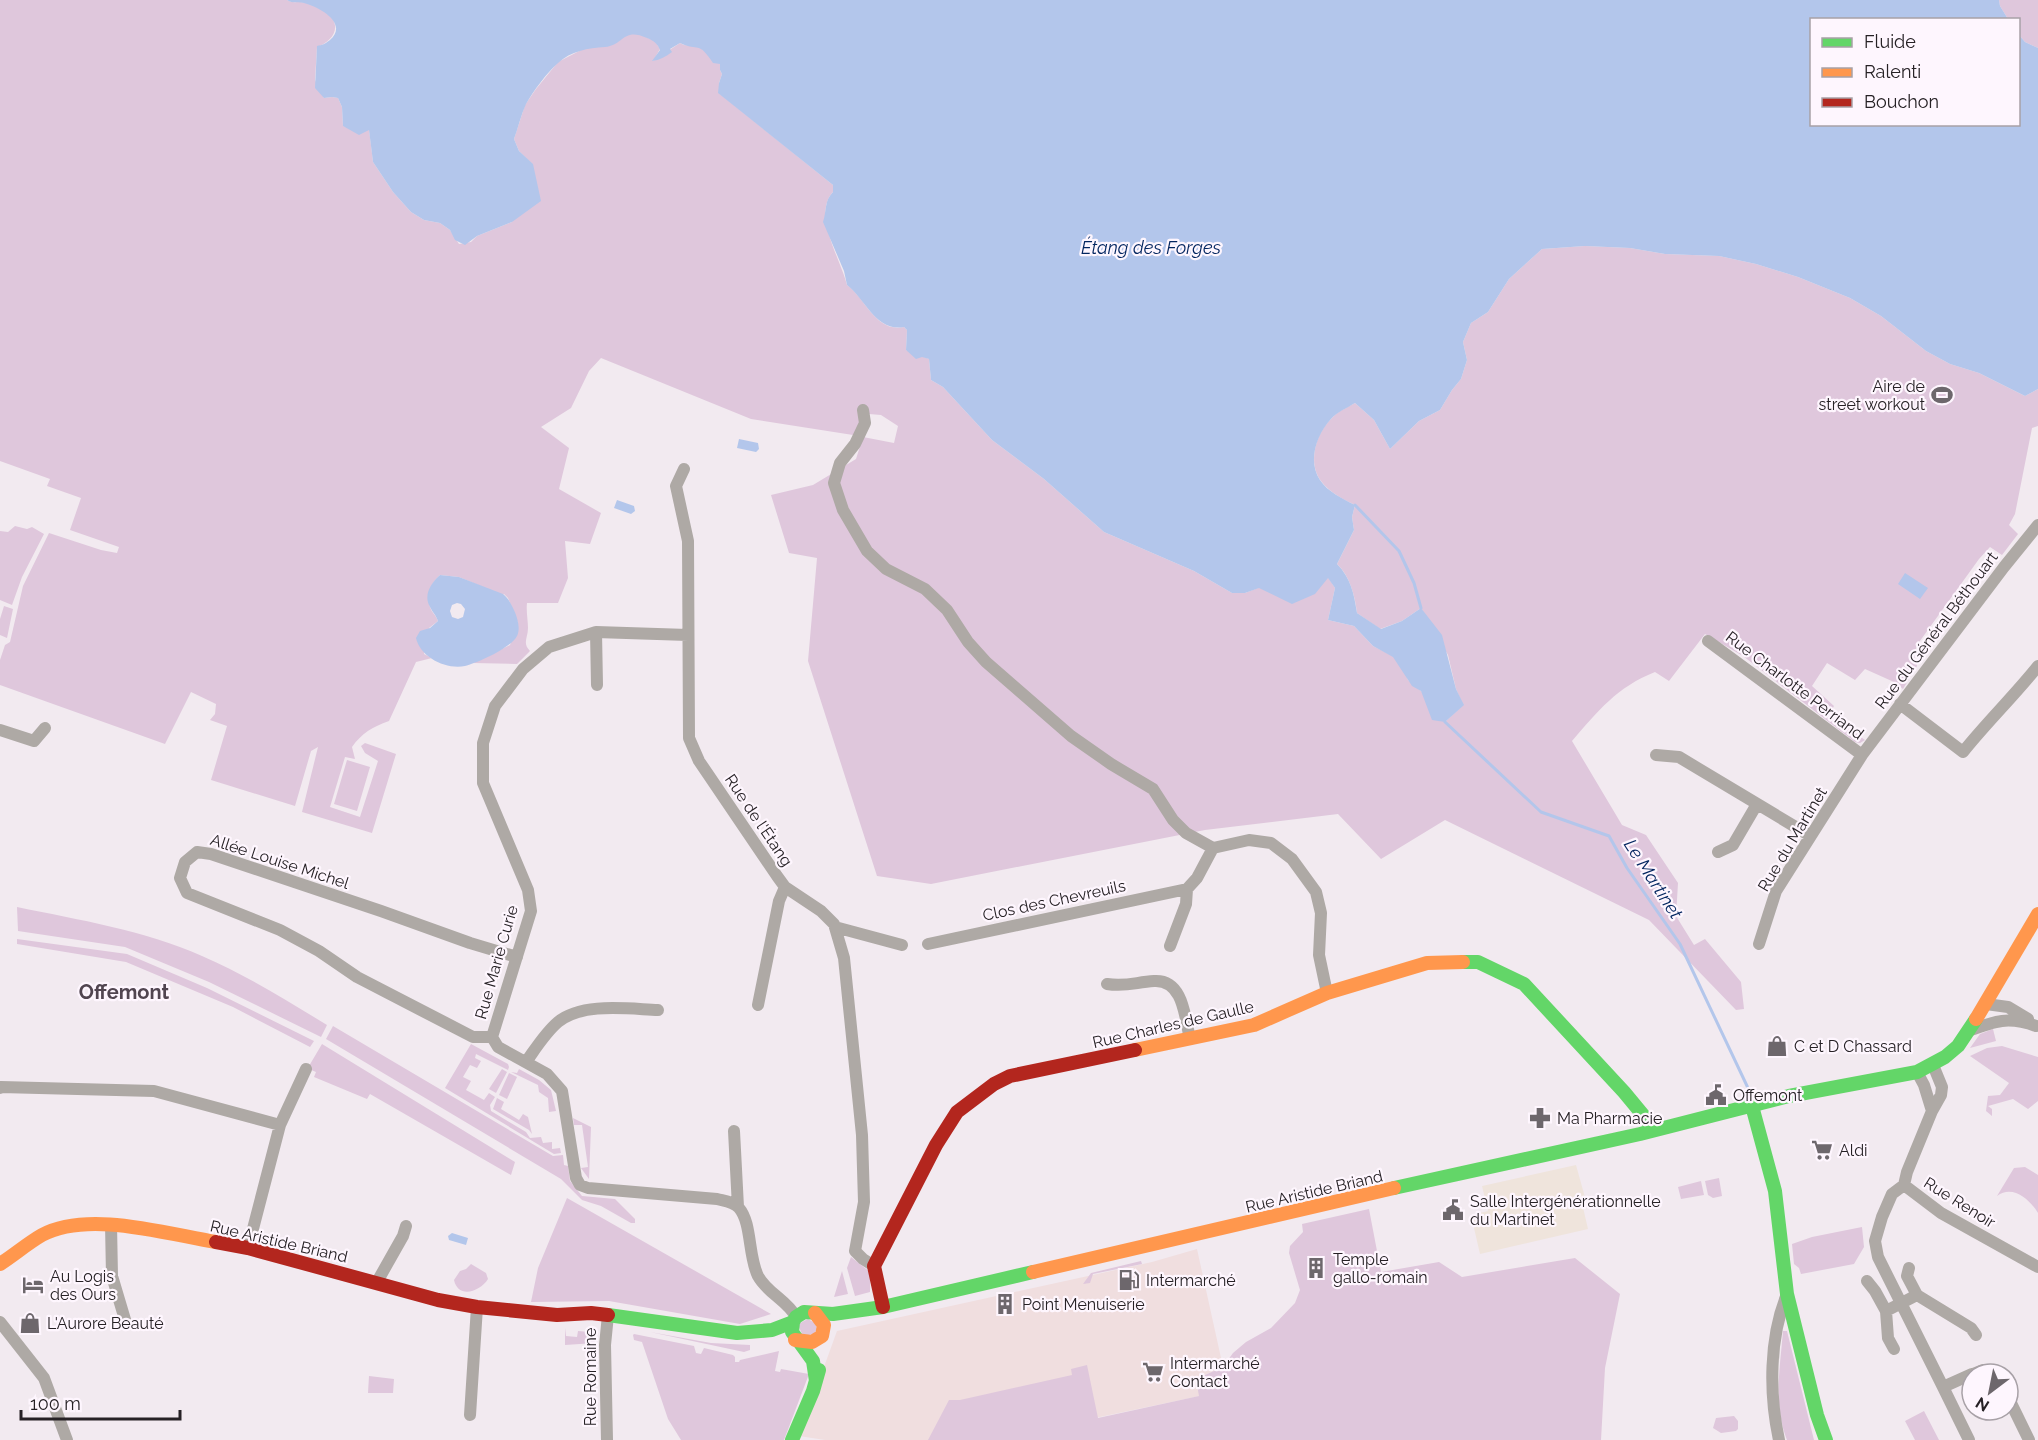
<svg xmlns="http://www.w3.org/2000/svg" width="2038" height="1440" font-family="Raleway,sans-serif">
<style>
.commercial{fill:#f0dedf}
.education{fill:#efe4dc}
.green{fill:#dfc7dc}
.water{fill:#b3c6eb;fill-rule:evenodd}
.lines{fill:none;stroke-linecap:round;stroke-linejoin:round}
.stream{stroke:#b3c6eb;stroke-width:3}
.street{stroke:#aea9a5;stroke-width:12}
.fast{stroke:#63d668;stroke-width:14}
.slow{stroke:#ff974d;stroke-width:14}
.jam{stroke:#b3261e;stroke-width:14}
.labels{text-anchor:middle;stroke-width:4.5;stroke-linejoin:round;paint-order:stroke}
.poi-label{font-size:16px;fill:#262125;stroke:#fef6fe;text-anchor:start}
.street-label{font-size:16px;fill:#262125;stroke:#fef6fe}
.water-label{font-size:18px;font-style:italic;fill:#02255f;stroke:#fef6fe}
.quarter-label{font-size:20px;font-weight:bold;fill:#514550;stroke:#fef6fe}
</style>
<rect width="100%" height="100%" fill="#f2eaf0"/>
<path class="commercial" d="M1197,1249L1223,1367L1196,1379L1200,1396L990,1440H825L799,1436L837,1331L1152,1262Z"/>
<path class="education" d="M1576,1165L1586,1201L1582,1203L1588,1229L1480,1254L1471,1215L1488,1211L1482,1186Z"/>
<path class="green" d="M0,0H287C292,3 294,2 300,2C307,2 321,8 326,12C343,25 334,41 317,47L315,80L324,98L332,97L338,98L342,107L343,126L369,129L373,162L393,192L411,212L424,220L440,223L450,230L459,244L471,242L477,236L512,222L533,165L519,151L514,139L525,105L536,89L558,62L585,48L614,43L628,34L637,33L655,41L660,49L653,61L680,43L684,45L698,46L721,63L720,70L722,74L719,83V93L833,185V192C812,214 841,260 847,285C866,299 876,333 904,327L907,330L906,350L929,359L931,380L943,387L992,440L1044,479L1104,532L1194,571L1232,593H1245L1258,588L1328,577L1335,588L1328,620L1354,626L1373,646L1393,656L1404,670L1408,680L1421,691L1445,722L1463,705L1456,689L1448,655L1421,608L1402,621L1380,629L1357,613C1355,596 1350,576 1337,564L1354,530L1352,517L1355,505C1343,499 1330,493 1321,481C1307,462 1316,433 1332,418C1338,411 1348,407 1355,403L1374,420L1390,449L1419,421L1440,410L1452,390L1461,379L1467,360L1463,342L1471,323L1488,312L1509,279L1542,249L1585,246L1630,248L1665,254L1719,256L1756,264L1798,277L1850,298L1881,316L1926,351L1950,364L1979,373L2025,396L2038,389V426L2032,428L2015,514L2009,525L2018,534L2002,555L1990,547L1979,559L1917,645L1914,655L1917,666L1903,689L1894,682L1865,669L1855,680L1827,663L1812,686L1834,706L1829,714L1865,740L1860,743L1855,742L1743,656L1705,634L1669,681L1655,672C1617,687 1598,711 1572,741L1622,825L1646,835L1678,883L1676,916L1694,945L1705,939L1741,982L1744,1009L1736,1010L1649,920L1445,820L1381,859L1338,814L1205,830L931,884L877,876L808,661L817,558L789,553L771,495L813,485L856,459L863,437L894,443L898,426L881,415L869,414L853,435L751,419L601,358L589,371L571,408L541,427L569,448L559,489L601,513L590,544L565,541L568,578L558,603H527C526,611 528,620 528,628C528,638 522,643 530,651L517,664L473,663L510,645L518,623L508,598L504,594L502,595L459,577L440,575C431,583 426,595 430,607C432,613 436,615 438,621L429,628L424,654L432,658L416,662L389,721C372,727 362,733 352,747L355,759L345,757L330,807L360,817L378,761L365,753L361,746L365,743L396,754L372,833L302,812L318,747L311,751L295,806L211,780L227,726L210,720L215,714L216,704L191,692L165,744L0,685V660L5,645L10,642L23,586L49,533L101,550L117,553L119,547L70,530L81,498L47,486L50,479L0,461Z
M1999,0H2038V48L2025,42L2019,35L2018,20L2008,19L2000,6Z
M15,526L27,529L32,527L44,534L22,577L12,605L0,600V531L8,532Z
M4,606L13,609L7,638L0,635V619Z
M347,760L370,767L357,811L334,804Z
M17,907C79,920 144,930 202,956C246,975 286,1000 327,1025L321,1037L209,982L125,947L18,931Z
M17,939L127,954L207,988L314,1041L310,1047L233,1007L126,962L17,944Z
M333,1026L553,1156L563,1155L564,1165L568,1166L570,1181L582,1196L615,1199L635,1219V1223H631L601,1206L582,1200L561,1179L326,1039Z
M1993,1029L1996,1041L1970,1048L1980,1034Z
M322,1044L515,1162L511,1175L370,1094L367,1099L314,1077L316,1072L309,1069V1066Z
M471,1044L508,1064L509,1067L508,1070L476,1054L475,1058L481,1061L477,1068L470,1065L463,1077L471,1081L466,1090L484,1100L489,1093L495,1097L490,1105L491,1111L526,1132L530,1138L541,1137L543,1143L552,1142V1149L560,1148L561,1153L554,1154L445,1088Z
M2002,1046L2038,1057V1101L2028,1109L2013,1099L1988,1106L1992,1109V1116L1986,1111L1988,1096L2000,1095L2009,1083L1970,1056L1987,1048Z
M502,1069L507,1072L496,1093L489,1089Z
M519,1069L539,1080L551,1090L556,1111L549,1112L548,1098L539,1092L538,1085L511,1072L517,1073Z
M509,1073L517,1077L507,1099L499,1095Z
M497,1098L504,1102L501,1109L519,1120L523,1114L528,1117L532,1134L529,1130L493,1109Z
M573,1118L591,1127L589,1179L581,1168L588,1167L582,1125H574Z
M2025,1167L2038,1175V1213C2030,1200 2013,1184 1997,1196L2014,1168Z
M1719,1178L1722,1196L1713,1198L1708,1195L1705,1181Z
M1701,1181L1704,1195L1681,1199L1678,1187Z
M567,1198L771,1314L740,1324L609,1301L531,1302L538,1268Z
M1369,1209L1381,1272L1439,1262L1462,1277L1575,1258L1620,1294L1605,1368L1601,1440H928L949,1400H960L1072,1375L1071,1369L1087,1365L1098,1418L1199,1396L1196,1379L1223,1367L1233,1353L1246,1342L1271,1328L1295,1303L1300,1290L1289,1253L1290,1246L1303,1232L1302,1224Z
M1862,1227L1864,1247L1854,1264L1801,1274L1799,1268L1794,1264L1792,1244L1812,1237Z
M851,1257L870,1272V1292L855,1296L847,1268Z
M1141,1261L1142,1264L1093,1274L1090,1283L1083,1284L1091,1273Z
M471,1264L486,1273L488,1279C480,1292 458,1299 454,1280L460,1271L466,1269Z
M842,1271L848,1294L834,1297Z
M808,1319L815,1323L817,1329L814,1334L803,1336L798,1325L800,1323Z
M565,1328L566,1336L577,1337L578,1331L589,1332L594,1338L595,1343L565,1345Z
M1783,1331H1787L1814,1440H1787C1773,1404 1780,1369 1783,1331Z
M650,1332L711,1343L750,1345V1350L744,1352Z
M634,1334L694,1346L696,1353L701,1354L704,1348L733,1355L735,1357V1362H739L740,1360L779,1351L775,1371L780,1372L781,1369L809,1374L784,1440H681L668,1419L642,1342L634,1340L633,1335Z
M369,1376L394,1379L393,1393H368Z
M1924,1411L1939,1440H1915L1905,1421Z
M1734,1416L1738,1421V1429L1736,1431L1721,1433L1713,1428L1716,1418Z"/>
<path class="water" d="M287,0H1999L2000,6L2008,19L1812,20V124H2018L2019,35L2025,42L2038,48V389L2025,396L1979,373L1950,364L1926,351L1881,316L1850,298L1798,277L1756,264L1719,256L1665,254L1630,248L1585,246L1542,249L1509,279L1488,312L1471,323L1463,342L1467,360L1461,379L1452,390L1440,410L1419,421L1390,449L1374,420L1355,403C1347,408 1337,412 1331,419C1317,434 1307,461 1320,480C1328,492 1343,499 1355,505L1352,517L1354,530L1337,564C1351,578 1354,594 1357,613L1381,629L1402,621L1421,608L1442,635L1456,689L1464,705L1445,722L1432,720L1421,691L1412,686L1393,657L1373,646L1354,626L1328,620L1335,588L1328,578L1315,594L1292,604L1259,588L1245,593H1232L1194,571L1104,532L1044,479L992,440L943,387L931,380L929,359L922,357L916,359L906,350L907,330L904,327C876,332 866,300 847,285L844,271L823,222C827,210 824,201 833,192V185L718,93L719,83L722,74L720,70V64L713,63C698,40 699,52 680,43L670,49L672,52C665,57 660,60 652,61L660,50C657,43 654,41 647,38C623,27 624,45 605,47C588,48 571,51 558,63C546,74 534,90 526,104C521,115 518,128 514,139L519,151L533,164L541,201L512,222L477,236L465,245L455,240L450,230L440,223L424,220L411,212L393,192L373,162L369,130L359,135L343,126L342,107L338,98L332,97L324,98L315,88L317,46C322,45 325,44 330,40C349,23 319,7 304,3C298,1 293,4 287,0Z
M739,439L758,443L759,449L756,452L737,448Z
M617,500L634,506L635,511L631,514L614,508Z
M1905,573L1928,588L1920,599L1898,584Z
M440,575L459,577L503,594C508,598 510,602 513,608C517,616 521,628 517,636C512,647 478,663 465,666C446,670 420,657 416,638L420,631L430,628L438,621C436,615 433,613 430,607C423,595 431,583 440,575ZM457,603L461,604L465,609L463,617L458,619L452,617L450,611L452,605Z
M452,1233L468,1238L466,1245L449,1240L448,1236Z"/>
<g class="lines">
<path class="stream" d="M1355,505L1399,551L1414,583L1421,608
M1445,722L1541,812L1609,836L1627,868L1680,944L1748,1088"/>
<path class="street" d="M863,410L865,423L855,444L840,463L834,483L843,510L867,551L886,569L925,589L947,610L968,642L986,662L1071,736L1111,764L1153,789L1173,820L1186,833L1213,848L1249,840L1271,843L1292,859L1316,892L1321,913L1319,955L1327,993
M684,469L676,486L688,541L689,738L699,761L777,876L785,887L821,911L834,924L844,958L862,1135L864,1202L855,1251L863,1259L874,1266
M596,632L597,685
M1708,641L1862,755
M1900,704L1963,752C1987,722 2014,696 2038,666
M0,730L34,741L45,728
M1656,755L1679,757L1809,835
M1718,852L1733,845L1757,804
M835,927L902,945
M928,944L1187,889L1197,878L1213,848
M1759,944L1776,891L1862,755L2004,567L2038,525
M1170,946L1186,904L1187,889
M1107,984C1127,987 1136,982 1154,981C1184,979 1185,1019 1190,1039
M1986,1004L2008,1007L2028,1019
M758,1005L779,901L785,887
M1968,1031C1995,1021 2008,1016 2036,1026
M492,1037H473L357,977L319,951L280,930L187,893L180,878L185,862L197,852L211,854L381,911L470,943L517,957
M492,1037L531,911L528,890L483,783V743L495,706L523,669L549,647L596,632L688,635
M492,1037L498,1047L547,1074L562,1091L576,1178L580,1185L588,1188L717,1199C724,1201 734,1202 739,1208C752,1223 748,1256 758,1276C767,1293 788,1301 796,1317
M526,1062C536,1048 545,1033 558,1022C582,1002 629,1009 658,1010
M1933,1065L1942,1087L1941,1095L1932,1111L1907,1172L1904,1185L1941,1213L2038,1267
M1917,1072L1924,1085L1932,1111
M0,1088L1,1087L154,1091L280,1125
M734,1131L738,1207
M1904,1185L1892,1194L1882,1217L1875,1241L1878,1257L1943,1387
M111,1224L112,1276L126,1323
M248,1248L280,1125L306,1069
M1909,1268L1907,1276L1917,1295
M1867,1281L1875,1291L1886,1311
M377,1282L403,1236L406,1226
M0,1322L44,1378L67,1440
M1894,1349L1888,1338L1886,1311L1917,1295L1971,1328L1976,1335
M1973,1374L1983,1370L1996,1374
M2008,1397L2029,1440
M470,1415L477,1307
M607,1440L605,1345L608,1315
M1779,1440C1769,1394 1769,1338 1787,1294
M1969,1440L1943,1387L1972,1374"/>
<path class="fast" d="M1463,962H1478L1524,984L1624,1092L1648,1121L1651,1130
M1752,1106L1775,1191L1787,1294L1817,1415L1826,1440
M1394,1188L1640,1134L1789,1096L1917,1072L1945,1057L1958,1046L1976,1019
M608,1315L737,1333L772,1330L793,1322
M816,1381L813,1361L792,1332L793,1322L796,1317L804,1312L833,1314L883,1307L1033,1272
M792,1440L813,1391L819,1370"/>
<path class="slow" d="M1976,1019L2038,914
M1135,1050L1254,1025L1327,993L1427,963L1463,962
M0,1264C14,1255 28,1243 42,1235C88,1210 167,1234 216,1242
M1033,1272L1394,1188
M795,1340L812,1342L822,1336L824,1325L815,1313"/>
<path class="jam" d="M216,1242L248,1248L438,1300L477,1307L557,1315L591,1313L608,1315
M883,1307L874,1266L936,1145L957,1112L994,1084L1010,1076L1135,1050"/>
</g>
<defs>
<symbol id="stadium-bare" viewBox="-9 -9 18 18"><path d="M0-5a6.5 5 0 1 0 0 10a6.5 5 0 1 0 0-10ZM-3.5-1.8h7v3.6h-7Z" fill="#6d676c" stroke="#fef6fe" stroke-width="2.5" paint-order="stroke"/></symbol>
<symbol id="shop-bare" viewBox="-9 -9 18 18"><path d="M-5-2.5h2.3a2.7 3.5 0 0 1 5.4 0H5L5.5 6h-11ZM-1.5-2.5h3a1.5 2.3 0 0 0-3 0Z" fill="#6d676c" stroke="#fef6fe" stroke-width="2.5" paint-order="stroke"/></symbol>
<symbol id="civic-bare" viewBox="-9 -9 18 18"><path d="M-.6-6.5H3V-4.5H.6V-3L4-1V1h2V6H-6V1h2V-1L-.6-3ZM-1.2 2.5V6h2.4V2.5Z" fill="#6d676c" stroke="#fef6fe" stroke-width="2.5" paint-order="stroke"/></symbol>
<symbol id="pharmacy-bare" viewBox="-9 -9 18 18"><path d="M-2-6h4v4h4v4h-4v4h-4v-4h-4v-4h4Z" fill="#6d676c" stroke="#fef6fe" stroke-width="2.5" paint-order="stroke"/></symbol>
<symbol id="supermarket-bare" viewBox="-9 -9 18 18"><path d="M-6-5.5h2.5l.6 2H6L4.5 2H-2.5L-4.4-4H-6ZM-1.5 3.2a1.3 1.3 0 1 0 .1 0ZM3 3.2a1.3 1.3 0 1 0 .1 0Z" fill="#6d676c" stroke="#fef6fe" stroke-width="2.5" paint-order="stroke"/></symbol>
<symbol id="building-bare" viewBox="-9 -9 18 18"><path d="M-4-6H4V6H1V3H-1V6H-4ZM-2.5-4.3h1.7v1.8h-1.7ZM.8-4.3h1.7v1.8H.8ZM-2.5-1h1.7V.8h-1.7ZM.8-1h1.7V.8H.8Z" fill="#6d676c" stroke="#fef6fe" stroke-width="2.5" paint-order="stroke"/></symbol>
<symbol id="fuel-bare" viewBox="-9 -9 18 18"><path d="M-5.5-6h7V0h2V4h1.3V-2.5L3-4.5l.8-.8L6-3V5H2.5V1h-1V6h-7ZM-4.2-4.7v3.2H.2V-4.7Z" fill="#6d676c" stroke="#fef6fe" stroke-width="2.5" paint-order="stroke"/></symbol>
<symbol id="hotel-bare" viewBox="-9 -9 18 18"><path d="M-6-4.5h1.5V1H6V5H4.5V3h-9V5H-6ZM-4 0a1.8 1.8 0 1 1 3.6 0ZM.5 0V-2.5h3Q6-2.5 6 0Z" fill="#6d676c" stroke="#fef6fe" stroke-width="2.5" paint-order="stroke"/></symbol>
</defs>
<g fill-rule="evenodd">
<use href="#stadium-bare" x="1927" y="380" width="30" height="30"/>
<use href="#shop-bare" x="1762" y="1031" width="30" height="30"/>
<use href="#civic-bare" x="1701" y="1080" width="30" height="30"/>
<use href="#pharmacy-bare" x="1525" y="1103" width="30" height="30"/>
<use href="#supermarket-bare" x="1807" y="1135" width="30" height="30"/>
<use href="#civic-bare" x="1438" y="1195" width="30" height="30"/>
<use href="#building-bare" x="1301" y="1253" width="30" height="30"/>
<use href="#fuel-bare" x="1114" y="1265" width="30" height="30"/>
<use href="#hotel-bare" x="18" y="1270" width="30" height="30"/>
<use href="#building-bare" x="990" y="1289" width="30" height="30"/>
<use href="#shop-bare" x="15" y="1308" width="30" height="30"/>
<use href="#supermarket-bare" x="1138" y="1357" width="30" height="30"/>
</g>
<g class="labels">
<g class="poi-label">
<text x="1925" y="392" text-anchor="end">Aire de<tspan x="1925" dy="18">street workout</tspan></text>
<text x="1794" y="1052">C et D Chassard</text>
<text x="1733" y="1101">Offemont</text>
<text x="1557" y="1124">Ma Pharmacie</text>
<text x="1839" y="1156">Aldi</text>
<text x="1470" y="1207">Salle Intergénérationnelle<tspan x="1470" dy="18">du Martinet</tspan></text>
<text x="1333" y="1265">Temple<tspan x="1333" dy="18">gallo-romain</tspan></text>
<text x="50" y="1282">Au Logis<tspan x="50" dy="18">des Ours</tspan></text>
<text x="1146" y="1286">Intermarché</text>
<text x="1022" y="1310">Point Menuiserie</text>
<text x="47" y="1329">L'Aurore Beauté</text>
<text x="1170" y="1369">Intermarché<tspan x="1170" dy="18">Contact</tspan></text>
</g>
<g class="street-label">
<text transform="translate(1936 630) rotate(-53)" y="6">Rue du Général Béthouart</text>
<text transform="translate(1795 685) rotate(37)" y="6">Rue Charlotte Perriand</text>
<text transform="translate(759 820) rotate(56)" y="6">Rue de l'Étang</text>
<text transform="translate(1792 839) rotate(-59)" y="6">Rue du Martinet</text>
<text transform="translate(280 861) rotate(18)" y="6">Allée Louise Michel</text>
<text transform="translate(1054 900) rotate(-12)" y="6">Clos des Chevreuils</text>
<text transform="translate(496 962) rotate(-74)" y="6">Rue Marie Curie</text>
<text transform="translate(1173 1024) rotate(-13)" y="6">Rue Charles de Gaulle</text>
<text transform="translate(1314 1191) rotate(-13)" y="6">Rue Aristide Briand</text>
<text transform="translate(1960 1202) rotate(32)" y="6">Rue Renoir</text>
<text transform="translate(279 1241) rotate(13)" y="6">Rue Aristide Briand</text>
<text transform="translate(590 1377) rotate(-90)" y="6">Rue Romaine</text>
</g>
<g class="water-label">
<text x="1151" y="254">Étang des Forges</text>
<text transform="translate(1653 879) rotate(57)" y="6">Le Martinet</text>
</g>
<g class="quarter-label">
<text x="124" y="999">Offemont</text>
</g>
</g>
<rect x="1810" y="18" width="210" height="108" fill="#fef6fe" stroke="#a8a1a7" stroke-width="1.5"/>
<rect x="1822" y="38" width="30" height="9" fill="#63d668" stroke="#a8a1a7" stroke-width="1.5"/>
<text x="1864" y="48" font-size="18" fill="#262125">Fluide</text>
<rect x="1822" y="68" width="30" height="9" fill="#ff974d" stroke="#a8a1a7" stroke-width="1.5"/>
<text x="1864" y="78" font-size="18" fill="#262125">Ralenti</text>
<rect x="1822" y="98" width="30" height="9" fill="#b3261e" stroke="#a8a1a7" stroke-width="1.5"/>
<text x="1864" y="108" font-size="18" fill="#262125">Bouchon</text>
<g transform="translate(1990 1392) rotate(212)"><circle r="28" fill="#fef6fe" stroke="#a8a1a7" stroke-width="1.5"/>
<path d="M0-4.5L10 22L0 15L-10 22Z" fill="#6d676c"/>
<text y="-9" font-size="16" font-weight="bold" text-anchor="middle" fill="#262125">N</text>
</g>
<path d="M21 1410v9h159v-9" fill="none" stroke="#262125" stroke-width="3"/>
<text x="30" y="1410" font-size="18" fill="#262125" stroke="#fef6fe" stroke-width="4.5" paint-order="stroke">100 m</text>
</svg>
